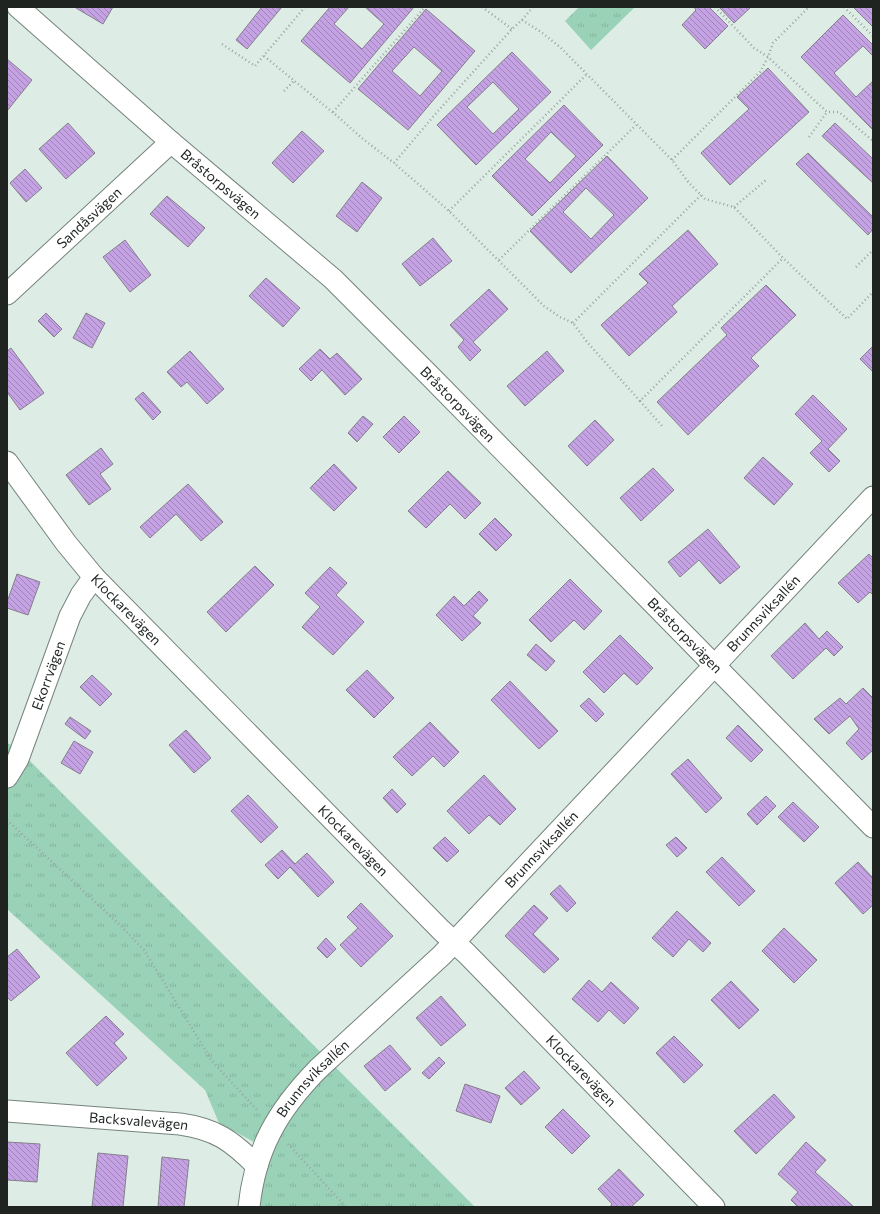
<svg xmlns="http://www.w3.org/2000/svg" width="880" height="1214" font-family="Commissioner,sans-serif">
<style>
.grass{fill:url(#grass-tufts)}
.building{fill:url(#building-back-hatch);stroke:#857f8b;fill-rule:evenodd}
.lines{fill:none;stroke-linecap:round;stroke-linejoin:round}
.minor-casing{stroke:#75837c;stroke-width:23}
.path{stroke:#9aa6a0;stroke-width:2.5;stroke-dasharray:1 3;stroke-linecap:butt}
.minor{stroke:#fff;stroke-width:21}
.labels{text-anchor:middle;stroke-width:3;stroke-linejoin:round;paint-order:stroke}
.street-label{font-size:14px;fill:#1f2421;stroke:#ebfaf2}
</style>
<defs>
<pattern id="grass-tufts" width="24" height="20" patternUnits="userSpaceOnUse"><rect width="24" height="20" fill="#99d2b7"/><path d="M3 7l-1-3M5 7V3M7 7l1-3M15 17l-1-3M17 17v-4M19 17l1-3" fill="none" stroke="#83b49d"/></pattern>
<pattern id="building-back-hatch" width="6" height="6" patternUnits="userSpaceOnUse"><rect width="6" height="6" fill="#c5a2e4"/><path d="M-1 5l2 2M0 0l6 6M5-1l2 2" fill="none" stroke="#9f84b8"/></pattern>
</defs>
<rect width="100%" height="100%" fill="#ddede5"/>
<path class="grass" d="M579,7H635L591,50L565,21Z
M7,743L16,747L475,1207H242L254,1142L219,1123L205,1090L7,909Z"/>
<path class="building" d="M77,7H113L103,24L76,8Z
M262,7H282L247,49L236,40Z
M330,7H349L334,24L362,49L384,24L365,7H414L350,83L301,41Z
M694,7H709L728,26L705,49L682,25L696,10Z
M719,7H751L734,23Z
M853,7H873V27Z
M426,9L475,51L408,130L358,89ZM414,47L442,71L420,96L392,71Z
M843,15L873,45V56L863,46L834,73L856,97L873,81V130L801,57Z
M512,52L551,92L476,165L437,125ZM493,82L519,109L493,134L467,107Z
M7,59L32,80L7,111Z
M768,68L809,112L730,185L701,153L749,109L737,97Z
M564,105L603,145L532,216L492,176ZM551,132L576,156L550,183L525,159Z
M68,123L95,153L66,179L39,149Z
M835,123L873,159V183L822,136Z
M302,131L324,151L293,183L272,163Z
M808,153L873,217V229L868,235L796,164Z
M607,156L648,198L571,273L530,231ZM586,188L614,215L591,239L563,212Z
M25,169L42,188L26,202L10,183Z
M362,182L382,198L357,232L336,216Z
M167,196L205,228L188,247L150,214Z
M688,230L718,264L672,306L677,312L629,356L601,325L648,283L639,274Z
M433,238L452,261L420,286L402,264Z
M125,240L151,275L130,292L103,257Z
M266,278L300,308L283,327L249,296Z
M766,285L796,315L751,358L759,366L688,435L657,402L727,335L721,328Z
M489,289L508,309L473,342L481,350L470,361L458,347L464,340L450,325Z
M46,313L62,329L54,337L38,321Z
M86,313L105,323L92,348L73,338Z
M873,346V372L860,359Z
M11,348L44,393L20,410L7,392V351Z
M320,349L330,359L337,353L362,379L345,395L322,370L311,381L299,369Z
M190,351L224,389L207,404L187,382L181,387L167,372Z
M547,351L564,371L525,406L507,386Z
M143,392L161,412L153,420L135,399Z
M813,395L847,429L828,449L840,461L829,472L810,453L822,441L795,414Z
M363,416L373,424L357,442L348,433Z
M404,416L420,432L399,453L383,437Z
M595,420L614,440L587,466L568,446Z
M101,448L113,464L100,474L111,489L89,505L66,475Z
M763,457L793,484L774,505L744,478Z
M334,464L357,488L334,511L310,488Z
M653,468L674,490L641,521L620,498Z
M448,471L481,503L465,519L450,504L426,528L408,511Z
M188,484L223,522L201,541L176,514L150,538L140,527Z
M495,518L512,535L496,551L479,534Z
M708,529L740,567L720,584L699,560L680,577L668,562Z
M869,554L873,558V595L870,592L858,603L838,583Z
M255,566L274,585L226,632L207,612Z
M330,567L347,583L336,595L364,622L333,655L302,627L320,607L305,593Z
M17,574L40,582L28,615L7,608V602Z
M570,579L602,611L584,630L574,620L551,642L529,620Z
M479,591L488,600L473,616L481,623L462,641L436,615L454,596L464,606Z
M805,623L819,639L827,631L843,647L834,656L826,648L793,679L771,656Z
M620,635L653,668L637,685L624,673L604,693L583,672Z
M536,644L555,661L546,671L527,655Z
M367,670L394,698L374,718L346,690Z
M92,675L112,694L100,706L80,687Z
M510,681L558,731L539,749L491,700Z
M863,688L873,698V750L862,760L846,743L859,729L850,716L829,734L814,719L840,698L846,704Z
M589,698L604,714L596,722L580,706Z
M70,717L91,731L85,739L65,724Z
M430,722L459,752L444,767L433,756L412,776L393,757Z
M738,725L763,750L751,762L726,738Z
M186,730L211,758L194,773L169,745Z
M74,741L93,752L80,774L61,763Z
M688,759L722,798L706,813L671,774Z
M484,775L516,809L500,825L489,815L469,834L447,811Z
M392,789L406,804L397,813L383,798Z
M248,795L278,827L261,843L231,811Z
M766,796L776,806L757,825L747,814Z
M793,802L819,827L804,842L778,817Z
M445,837L459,851L447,862L433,848Z
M676,837L687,848L677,857L666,845Z
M282,850L295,864L307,853L334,882L318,897L290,867L278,879L265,865Z
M722,857L755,891L739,906L706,872Z
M858,862L873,878V905L863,914L835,883Z
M560,885L576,903L567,912L550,894Z
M361,903L393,936L361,967L340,945L358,928L347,917Z
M534,905L548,918L533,934L559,959L544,973L505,936Z
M677,911L711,943L703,952L689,939L673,957L652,938Z
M784,928L817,960L794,983L762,951Z
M326,938L336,949L327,958L317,948Z
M17,949L40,977L11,1001L7,997V957Z
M589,980L602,992L611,982L639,1008L624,1024L609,1010L598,1022L572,999Z
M731,981L759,1010L739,1029L711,1000Z
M441,996L466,1025L441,1046L416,1018Z
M106,1016L124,1034L114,1043L127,1058L97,1086L66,1053Z
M674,1036L703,1065L684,1083L656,1053Z
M390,1045L411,1069L385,1091L364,1066Z
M439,1057L445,1063L429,1079L422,1073Z
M524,1071L540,1088L521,1105L505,1088Z
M465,1084L500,1096L491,1123L456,1111Z
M774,1094L795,1117L756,1154L734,1131Z
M563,1109L590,1136L572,1154L545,1127Z
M7,1142L40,1144L37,1182L7,1180Z
M806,1142L826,1160L815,1172L854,1207H798L791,1200L798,1192L778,1174Z
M98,1153L128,1156L123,1207H92Z
M162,1157L189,1160L184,1207H158Z
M619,1169L644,1195L631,1207H610L612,1204L598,1189Z"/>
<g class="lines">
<defs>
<g id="minor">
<path id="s1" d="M18,7L171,142L333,279L432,378L873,827"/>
<path id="s2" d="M7,294L171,142"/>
<path id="s3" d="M7,462L66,543L94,577L441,930L467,954L714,1207"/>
<path id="s4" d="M7,777L18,759L70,616L81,595L94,577"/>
<path id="s5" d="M7,1111L180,1124C216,1129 232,1141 257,1166"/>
<path id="s6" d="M249,1207C255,1149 278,1110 318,1069L442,955L873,497"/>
</g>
</defs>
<use href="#minor" class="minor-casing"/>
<path class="path" d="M482,7L512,29
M533,7L522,20L512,29L438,111L394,163L449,211L544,306L560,317L573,323L587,342L640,401L783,258
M715,7L754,48L768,57L827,112H839L873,141
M844,7L873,36
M522,20L541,32L560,47L672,160L689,183L705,199L734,207L783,258L847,319L873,292
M222,44L255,66L305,7
M264,56L336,115L363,139L394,163
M284,91L294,81
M333,112L425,7
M809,137L827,112
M672,160L760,72L768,57L773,43L809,7
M734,207L766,180
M449,211L587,74
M499,260L636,125
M856,267L873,250
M573,323L701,195
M640,401L663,427
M7,820L121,926L144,950L212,1061L258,1111
M288,1144L346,1207"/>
<use href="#minor" class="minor"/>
</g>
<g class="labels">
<g class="street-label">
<text dy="5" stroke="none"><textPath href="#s1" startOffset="269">Bråstorpsvägen</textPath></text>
<text dy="5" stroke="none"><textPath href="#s2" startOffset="112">Sandåsvägen</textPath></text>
<text dy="5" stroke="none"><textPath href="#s1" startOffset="593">Bråstorpsvägen</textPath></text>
<text dy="5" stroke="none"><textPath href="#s3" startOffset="190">Klockarevägen</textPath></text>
<text dy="5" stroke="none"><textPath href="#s6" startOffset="795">Brunnsviksallén</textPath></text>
<text dy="5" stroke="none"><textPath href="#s1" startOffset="917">Bråstorpsvägen</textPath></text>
<text dy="5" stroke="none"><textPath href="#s4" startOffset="110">Ekorrvägen</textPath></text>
<text dy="5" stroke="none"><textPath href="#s3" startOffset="514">Klockarevägen</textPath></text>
<text dy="5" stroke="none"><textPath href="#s6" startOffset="471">Brunnsviksallén</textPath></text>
<text dy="5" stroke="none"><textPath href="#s3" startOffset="838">Klockarevägen</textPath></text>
<text dy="5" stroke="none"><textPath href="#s6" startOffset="147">Brunnsviksallén</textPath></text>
<text dy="5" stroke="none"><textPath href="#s5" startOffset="132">Backsvalevägen</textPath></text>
</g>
</g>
<rect width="880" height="1214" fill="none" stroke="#1f2421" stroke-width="16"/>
</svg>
